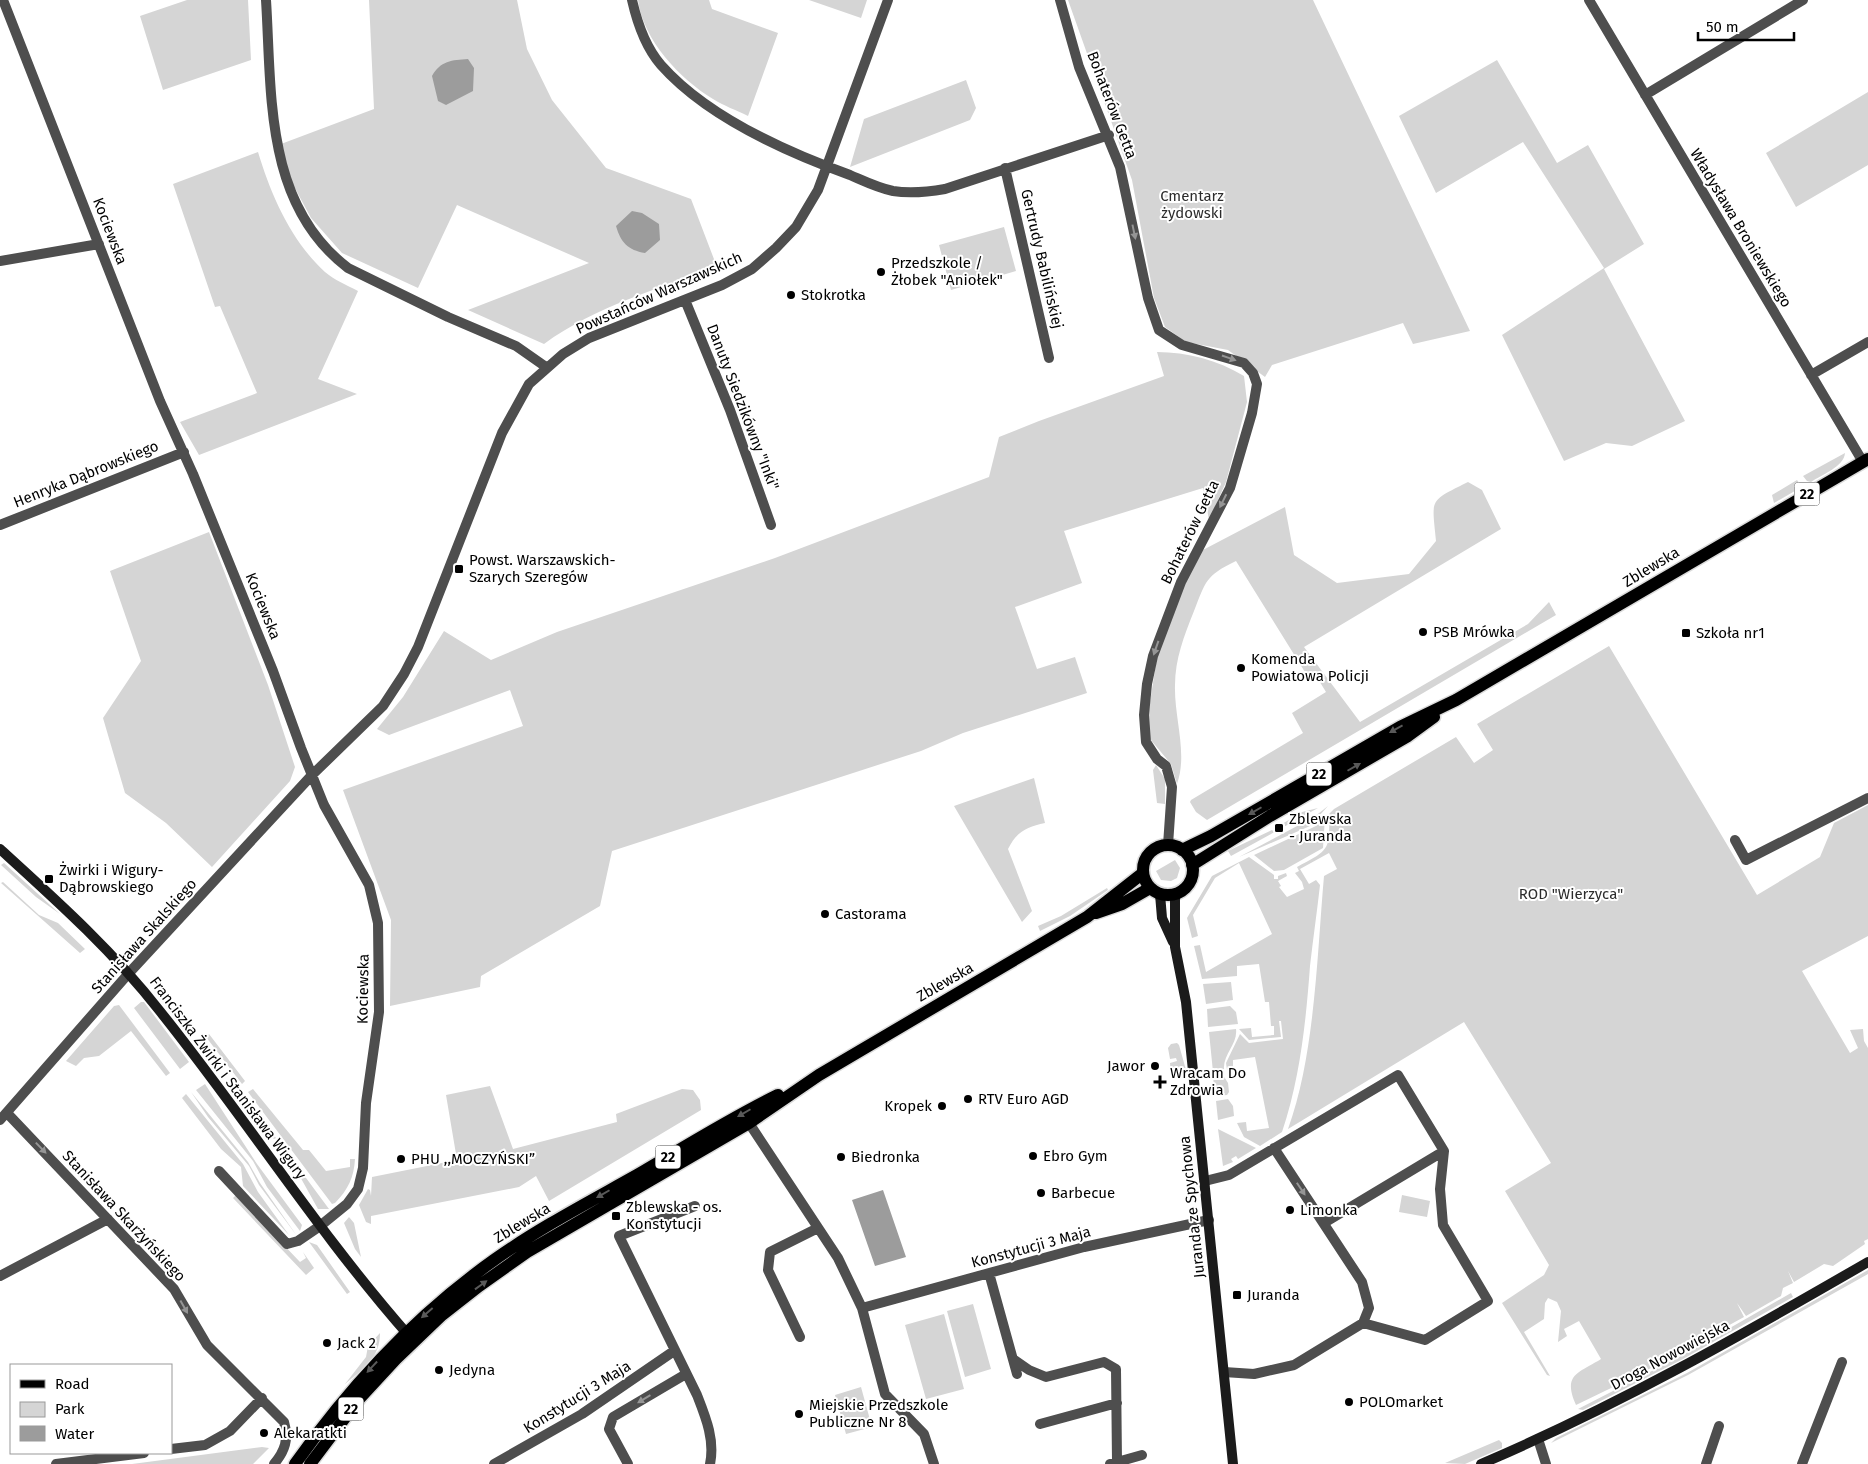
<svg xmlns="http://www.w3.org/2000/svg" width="1868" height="1464" font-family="'Fira Sans',sans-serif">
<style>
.green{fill:#d5d5d5}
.water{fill:#9c9c9c}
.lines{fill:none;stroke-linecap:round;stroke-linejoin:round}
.primary-casing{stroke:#dbdbdb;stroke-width:15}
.street{stroke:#4e4e4e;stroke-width:10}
.secondary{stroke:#1b1b1b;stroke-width:10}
.primary{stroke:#000;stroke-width:12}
.oneway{fill:#959595}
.oneway2{fill:#595959}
.poi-dot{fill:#000;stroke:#fff;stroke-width:2}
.labels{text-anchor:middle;stroke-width:4;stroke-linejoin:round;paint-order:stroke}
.shield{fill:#fff;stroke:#4c4c4c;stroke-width:1}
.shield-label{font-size:14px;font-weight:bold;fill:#000}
.street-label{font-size:15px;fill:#000;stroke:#fff}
.park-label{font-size:15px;fill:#2c2c2c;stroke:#fff}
.poi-label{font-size:15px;fill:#000;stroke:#fff;text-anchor:start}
</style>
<rect width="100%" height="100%" fill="#fff"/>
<path class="green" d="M187,0H248L251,60L163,90L140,16Z
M369,0H517L527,49L552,100L606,168L691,199L717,267C658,289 596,306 544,344L468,310L589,263L457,205L418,288L342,253L311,218L290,179L281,144L374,109Z
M638,0H709L712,9L778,33L748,116C736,110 724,106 713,99C680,79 643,40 638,0Z
M809,0H867L861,18Z
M1068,0H1313L1470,331L1413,344L1403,323L1272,365L1265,377L1228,350L1186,342L1165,327L1154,298L1132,180Z
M1497,60L1557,163L1588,145L1644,244L1604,269L1685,421L1632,446L1606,443L1564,461L1502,335L1604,268L1523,142L1436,193L1399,116Z
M966,80L976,108L970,120L850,167L864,119Z
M1868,92V165L1796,207L1766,153Z
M258,152C271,195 291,241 325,272C334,280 347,285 358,291L318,379L357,394L199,455L180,422L257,393L220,306L215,307L173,184Z
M1004,227L1016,271L951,290L939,245Z
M1157,352C1187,352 1218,360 1244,376L1247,402L1226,482L1209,520L1203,488L1064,531L1082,583L1015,607L1037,669L1075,657L1087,693L963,733L921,751L612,851L600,906L481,976L480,987L390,1006L391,920L343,790L523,726L510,690L389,735L377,729L403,697L444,631L491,660L557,632L775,558L989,477L999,437L1039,421L1164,376Z
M1845,453C1844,467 1821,475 1811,482L1807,481L1803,476Z
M1797,480L1800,484V488L1774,503L1772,495Z
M1468,482L1482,490L1501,529L1304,647L1360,722L1528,624L1549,602L1556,615L1207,820L1196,812L1190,802L1191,800L1303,733L1292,713L1326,692L1315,674L1308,677L1236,561C1205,576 1206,581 1194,611C1184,636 1175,659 1175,685C1174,718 1188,753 1177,784L1171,764L1150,739L1148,715L1157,657L1185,583L1201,551L1285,507L1294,555L1337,583L1409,574L1436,541C1432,498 1428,502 1468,482Z
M209,532L268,685L295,767L290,781L212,867L166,823L125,793L103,718L141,661L110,571Z
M1609,646L1757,895L1820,857L1834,823L1868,805V936L1802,971L1850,1053L1858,1048L1850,1030L1863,1029L1864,1041L1868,1048V1239L1864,1241L1865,1244L1833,1266L1824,1264L1794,1282L1788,1271L1793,1283L1783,1288L1781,1296L1746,1316L1737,1303L1744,1317L1640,1374L1576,1405C1562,1374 1579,1373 1601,1359L1579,1321L1564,1329L1567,1336L1558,1342L1561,1311L1557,1302L1548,1298L1545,1303L1544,1319L1524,1332L1550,1376L1547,1375L1502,1303L1544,1275L1549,1265L1505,1191L1551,1163L1464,1022L1288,1129C1315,1055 1317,955 1324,876L1337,869L1329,853L1300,869L1309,884L1316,880L1320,885C1317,912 1313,939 1310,966C1306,1021 1300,1079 1282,1132L1260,1146L1244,1137L1237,1123L1246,1122L1247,1131L1269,1128L1255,1057L1233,1060V1069L1227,1070L1226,1063L1240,1034L1249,1043L1283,1039L1281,1021H1279L1281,1037L1249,1040L1239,1029L1251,1028L1252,1037L1274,1035V1026H1271L1269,1002H1265L1259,964L1237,966V976L1202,979L1194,946L1200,945L1206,972L1272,934L1239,863L1215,878L1193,915L1198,936L1192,938L1187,918L1212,876L1249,857L1274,875V879H1278V876L1286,873L1287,876L1278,881L1281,886L1279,887L1287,897L1304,889L1302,882L1295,873L1299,871L1297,867C1329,850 1330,851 1329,814L1334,809L1456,737L1474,763L1493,750L1477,724Z
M1156,765L1165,779V804L1157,803L1153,770Z
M1034,778L1045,823C1027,827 1017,831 1008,849L1032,911L1022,922L954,806Z
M1328,806L1310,826L1239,857L1314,817Z
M1318,808L1231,856L1228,851L1272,830L1274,832L1283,826L1282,824L1302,812Z
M1325,817L1323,848L1284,870L1274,871L1254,855L1316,826Z
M1175,860L1180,868L1177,878L1171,881L1161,880L1156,871Z
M4,863L60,914L36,897L1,865Z
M3,882L39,915L58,923L85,949L80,953L1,883Z
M1107,888L1108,890L1070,916L1040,931L1038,926L1061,916Z
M1231,982L1233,1000L1206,1004L1203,984Z
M141,1002H144L189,1062L180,1069L134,1008Z
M119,1005L170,1073L166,1076L131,1031L99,1056L84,1058L76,1066L66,1061L114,1006Z
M1230,1006L1236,1012L1238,1024L1208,1027L1207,1009Z
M1236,1029C1238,1044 1223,1054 1224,1069L1213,1072L1209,1032Z
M209,1034L245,1081L242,1084L206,1037Z
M1177,1043L1179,1045L1186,1070L1181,1074L1171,1075L1170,1063L1177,1061L1176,1058L1170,1059L1168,1048L1171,1044Z
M1223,1075L1228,1083L1229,1092L1227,1095L1215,1096L1213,1076Z
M205,1084L257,1164L302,1225L300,1231L267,1187L253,1161L196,1090Z
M490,1086L513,1149L617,1122L616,1114L682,1089L693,1090L700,1100L701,1110L549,1201L536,1176L519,1187L371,1216V1224L366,1222L359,1205L368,1189L370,1190L371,1196L372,1177L457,1160L446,1095Z
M253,1089L303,1150H309L326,1171L350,1167V1159H355C354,1177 348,1190 335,1203L332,1204L248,1092Z
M191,1092L248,1162L260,1183L297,1236L259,1185L249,1166L208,1117Z
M186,1094L243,1164L258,1192L289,1235L243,1186L241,1167L221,1149L182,1098Z
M243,1095H244L276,1138L274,1139L251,1118L238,1101Z
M1228,1099L1233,1106L1234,1116L1218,1120L1216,1101Z
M1218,1129L1256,1148L1238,1159L1236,1156L1231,1159L1233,1162L1223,1166Z
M295,1163L329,1209H318L293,1164Z
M236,1195L300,1262L306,1258L303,1252L314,1268L306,1275L233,1198Z
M1402,1195L1430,1201L1427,1217L1399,1212Z
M349,1217L354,1223L361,1257L355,1249L344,1223Z
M309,1242L317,1245L350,1292L347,1294Z
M1868,1270V1274L1688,1375L1551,1443L1556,1438L1687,1373Z
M1791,1293L1793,1297L1683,1359L1583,1410L1578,1409L1681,1356Z
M973,1304L991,1369L965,1377L947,1311Z
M944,1314L964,1389L926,1399L905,1325Z
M380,1333C380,1358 363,1369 345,1384L366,1357L368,1346Z
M861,1387L872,1427L846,1434L835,1395Z
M1499,1440L1502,1443V1448L1465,1464L1445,1463Z
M262,1447L269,1448L253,1464H132Z"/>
<path class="water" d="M468,59L474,68L473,91L446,105L438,101L432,76C440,61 452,60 468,59Z
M632,211L642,213L659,224L660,240L645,253C628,250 621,243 616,226Z
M883,1190L906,1257L875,1266L852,1200Z"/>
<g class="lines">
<defs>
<path id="primary" d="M1143 870a25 25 0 1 1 50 0a25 25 0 1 1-50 0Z
M1182,850L1211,836L1400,727L1456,700L1868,459
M1192,865L1270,816L1408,736L1434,717
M1096,913L1122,904L1150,888
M295,1464C351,1385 415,1316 494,1260C539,1228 589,1202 637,1175C683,1148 729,1119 778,1095
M310,1464L360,1398L396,1359L442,1315L479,1286L527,1252L749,1123L819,1075L1087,917L1143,873"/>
</defs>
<use href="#primary" class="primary-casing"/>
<path class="street" d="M3,0L160,401L193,474L273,671L301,748L324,805L369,885L378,923L379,1012L366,1103L363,1168L358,1189L347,1204L320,1226L298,1241L287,1244L219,1171
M266,0C272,94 264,204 348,268L448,317L516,346L546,367
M632,0C637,22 646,48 661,65C707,117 786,152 850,175C864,181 878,188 893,191C911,194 928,192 945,189L1109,135
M1060,0L1079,67L1120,167L1148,298L1159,330L1182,345L1244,363L1253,373L1257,384L1252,413L1230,488L1181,582L1153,656L1147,684L1144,715L1146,742L1157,759L1166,766L1172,787L1168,845
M1589,0L1863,462
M1645,95L1803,0
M1005,168L1049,358
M0,261L99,244
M685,300L730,410L771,525
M1811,375L1868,342
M0,525L184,452
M1735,840L1746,860L1868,798
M7,1113L174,1289L207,1345L284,1422C289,1439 285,1451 274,1464
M0,1120L129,973L312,775L383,706L404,674L418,647L502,433L529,384L563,354L589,338L722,285L752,269L776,248L796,227L818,190L888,0
M749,1123L838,1258L862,1308
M1274,1148L1362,1282L1369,1308L1363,1323
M1205,1181L1229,1175L1398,1075L1444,1151L1440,1189L1443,1225L1488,1301L1425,1340L1363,1323L1294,1365L1254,1374L1224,1372
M695,1206L619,1236L697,1395C706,1418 715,1440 710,1464
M1324,1223L1444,1151
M989,1273L1017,1374
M0,1276L108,1219
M800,1337L768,1270L770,1252L818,1228
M1013,1359L1029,1370L1046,1377L1104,1362L1116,1369L1117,1462
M1040,1424L1117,1403
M1538,1439L1546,1464
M171,1449L205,1445L230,1431L262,1398
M56,1464L144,1453
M494,1464L582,1414L674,1351
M628,1464L609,1429L613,1417L686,1374
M934,1464L924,1434L885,1394L862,1308L1084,1247L1209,1220
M1110,1464L1142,1455
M1706,1464L1719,1426
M1802,1464L1842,1362"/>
<path class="secondary" d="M0,849C56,900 112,950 159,1010C245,1117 319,1234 410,1337
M1160,894L1162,918L1173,942
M1175,894V947L1186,1002L1233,1464
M1481,1464C1615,1407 1742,1335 1868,1262"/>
<use href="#primary" class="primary"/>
</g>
<defs><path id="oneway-solid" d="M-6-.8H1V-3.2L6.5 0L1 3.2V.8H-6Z" transform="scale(1.25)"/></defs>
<g class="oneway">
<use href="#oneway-solid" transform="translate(1134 232) rotate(78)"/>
<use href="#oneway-solid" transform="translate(1229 358) rotate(19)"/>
<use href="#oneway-solid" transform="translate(1223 501) rotate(116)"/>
<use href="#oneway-solid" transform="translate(1156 648) rotate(109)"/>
<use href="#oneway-solid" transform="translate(41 1148) rotate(46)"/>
<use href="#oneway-solid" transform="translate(1301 1189) rotate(56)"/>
<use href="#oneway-solid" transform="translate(184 1307) rotate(61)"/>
<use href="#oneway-solid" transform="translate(644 1399) rotate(149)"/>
</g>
<g class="oneway2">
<use href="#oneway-solid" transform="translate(1396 729) rotate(151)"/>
<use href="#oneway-solid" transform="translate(1354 767) rotate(-30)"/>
<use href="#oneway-solid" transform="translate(1255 811) rotate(150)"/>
<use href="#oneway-solid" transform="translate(744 1113) rotate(150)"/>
<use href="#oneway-solid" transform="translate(603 1194) rotate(150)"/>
<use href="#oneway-solid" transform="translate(481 1285) rotate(-36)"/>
<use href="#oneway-solid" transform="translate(427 1313) rotate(139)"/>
<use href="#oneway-solid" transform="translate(372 1367) rotate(133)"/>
</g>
<g class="poi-dot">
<circle cx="881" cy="272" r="5"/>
<circle cx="791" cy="295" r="5"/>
<rect x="454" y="564" width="10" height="10" rx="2.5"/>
<circle cx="1423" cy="632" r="5"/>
<rect x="1681" y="628" width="10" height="10" rx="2.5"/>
<circle cx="1241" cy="668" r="5"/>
<rect x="1274" y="823" width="10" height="10" rx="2.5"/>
<rect x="44" y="874" width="10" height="10" rx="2.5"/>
<circle cx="825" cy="914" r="5"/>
<circle cx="1155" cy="1066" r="5"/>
<path d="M1157.5 1074.5h5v5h5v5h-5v5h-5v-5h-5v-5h5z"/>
<circle cx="968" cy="1099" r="5"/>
<circle cx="942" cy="1106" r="5"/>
<circle cx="1033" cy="1156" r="5"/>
<circle cx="841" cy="1157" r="5"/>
<circle cx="401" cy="1159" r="5"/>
<circle cx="1041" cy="1193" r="5"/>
<circle cx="1290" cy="1210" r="5"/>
<rect x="611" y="1211" width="10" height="10" rx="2.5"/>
<rect x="1232" y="1290" width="10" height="10" rx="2.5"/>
<circle cx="327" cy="1343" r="5"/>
<circle cx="439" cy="1370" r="5"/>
<circle cx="1349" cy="1402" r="5"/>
<circle cx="799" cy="1414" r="5"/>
<circle cx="264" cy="1433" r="5"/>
</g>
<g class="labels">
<g class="shield">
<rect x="1794.5" y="482.5" width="25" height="23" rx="4"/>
<rect x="1306.5" y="762.5" width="25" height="23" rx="4"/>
<rect x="655.5" y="1145.5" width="25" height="23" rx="4"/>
<rect x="338.5" y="1397.5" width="25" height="23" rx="4"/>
</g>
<g class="shield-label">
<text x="1807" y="499">22</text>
<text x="1319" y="779">22</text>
<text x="668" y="1162">22</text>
<text x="351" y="1414">22</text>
</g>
<g class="street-label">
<text transform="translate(1112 105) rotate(69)" y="5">Bohaterów Getta</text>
<text transform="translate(1741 228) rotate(59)" y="5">Władysława Broniewskiego</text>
<text transform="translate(110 231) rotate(69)" y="5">Kociewska</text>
<text transform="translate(1042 259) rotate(77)" y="5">Gertrudy Babilińskiej</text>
<text transform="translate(659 293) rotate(-24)" y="5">Powstańców Warszawskich</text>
<text transform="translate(743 407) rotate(69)" y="5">Danuty Siedzikówny "Inki"</text>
<text transform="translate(86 474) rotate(-22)" y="5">Henryka Dąbrowskiego</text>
<text transform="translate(1190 532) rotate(-64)" y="5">Bohaterów Getta</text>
<text transform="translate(1651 567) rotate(-31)" y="5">Zblewska</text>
<text transform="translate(263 606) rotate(68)" y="5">Kociewska</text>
<text transform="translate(144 936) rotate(-48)" y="5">Stanisława Skalskiego</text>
<text transform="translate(945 982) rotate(-30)" y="5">Zblewska</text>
<text transform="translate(363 989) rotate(-89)" y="5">Kociewska</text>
<text transform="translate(228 1078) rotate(53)" y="5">Franciszka Żwirki i Stanisława Wigury</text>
<text transform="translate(1192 1207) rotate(-96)" y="5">Juranda ze Spychowa</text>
<text transform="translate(124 1216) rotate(47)" y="5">Stanisława Skarżyńskiego</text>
<text transform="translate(522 1223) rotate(-31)" y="5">Zblewska</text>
<text transform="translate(1031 1247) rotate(-15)" y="5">Konstytucji 3 Maja</text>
<text transform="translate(1670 1355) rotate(-28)" y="5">Droga Nowowiejska</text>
<text transform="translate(577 1397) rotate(-32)" y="5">Konstytucji 3 Maja</text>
</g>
<g class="park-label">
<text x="1192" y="201">Cmentarz<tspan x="1192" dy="17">żydowski</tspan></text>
<text x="1571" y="899">ROD "Wierzyca"</text>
</g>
<g class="poi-label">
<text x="891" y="268">Przedszkole /<tspan x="891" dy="17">Żłobek "Aniołek"</tspan></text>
<text x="801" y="300">Stokrotka</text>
<text x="469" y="565">Powst. Warszawskich-<tspan x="469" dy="17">Szarych Szeregów</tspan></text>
<text x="1433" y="637">PSB Mrówka</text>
<text x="1696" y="638">Szkoła nr1</text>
<text x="1251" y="664">Komenda<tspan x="1251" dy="17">Powiatowa Policji</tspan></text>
<text x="1289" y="824">Zblewska<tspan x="1289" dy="17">- Juranda</tspan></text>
<text x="59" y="875">Żwirki i Wigury-<tspan x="59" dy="17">Dąbrowskiego</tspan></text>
<text x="835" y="919">Castorama</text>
<text x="1145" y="1071" text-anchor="end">Jawor</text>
<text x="1170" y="1078">Wracam Do<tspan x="1170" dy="17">Zdrowia</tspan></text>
<text x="978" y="1104">RTV Euro AGD</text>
<text x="932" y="1111" text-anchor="end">Kropek</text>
<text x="1043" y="1161">Ebro Gym</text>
<text x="851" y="1162">Biedronka</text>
<text x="411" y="1164">PHU ,,MOCZYŃSKI”</text>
<text x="1051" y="1198">Barbecue</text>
<text x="626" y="1212">Zblewska - os.<tspan x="626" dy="17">Konstytucji</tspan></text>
<text x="1300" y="1215">Limonka</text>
<text x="1247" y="1300">Juranda</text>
<text x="337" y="1348">Jack 2</text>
<text x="449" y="1375">Jedyna</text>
<text x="1359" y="1407">POLOmarket</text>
<text x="809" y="1410">Miejskie Przedszkole<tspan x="809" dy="17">Publiczne Nr 8</tspan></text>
<text x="274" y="1438">Alekaratkti</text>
</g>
</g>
<rect x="10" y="1364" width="162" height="90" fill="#ffffff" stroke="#999999"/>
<rect x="20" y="1380" width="25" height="8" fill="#000000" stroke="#999999"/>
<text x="55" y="1389" font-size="15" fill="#000000">Road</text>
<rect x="20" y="1402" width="25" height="15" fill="#d5d5d5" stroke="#999999"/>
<text x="55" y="1414" font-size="15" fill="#000000">Park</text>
<rect x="20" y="1426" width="25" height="15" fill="#9c9c9c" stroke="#999999"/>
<text x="55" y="1439" font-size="15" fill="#000000">Water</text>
<path d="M1698 32v8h96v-8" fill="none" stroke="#000000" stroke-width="2.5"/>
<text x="1706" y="32" font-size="15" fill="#000000" stroke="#ffffff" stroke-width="4" paint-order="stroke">50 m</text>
</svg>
